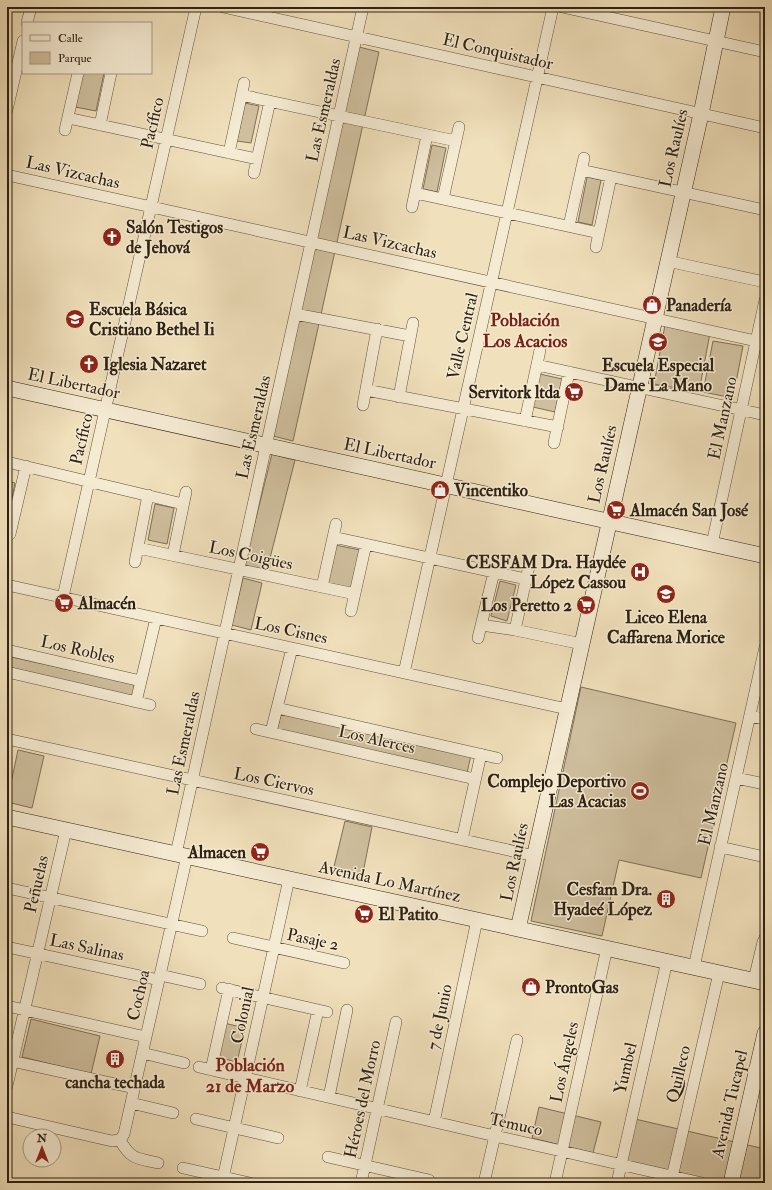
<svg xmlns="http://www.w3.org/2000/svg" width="772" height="1190" font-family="'IM FELL Double Pica',serif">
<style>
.green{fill:#cfbf9e;stroke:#7e7058}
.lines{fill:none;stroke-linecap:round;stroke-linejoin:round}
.street-casing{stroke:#5e503c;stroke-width:12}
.secondary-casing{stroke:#2e2012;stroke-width:16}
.street{stroke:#f5ebd3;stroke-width:11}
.secondary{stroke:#f5ebd3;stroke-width:15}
.labels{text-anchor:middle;stroke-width:3;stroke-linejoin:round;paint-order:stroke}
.street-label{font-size:17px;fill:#2e2012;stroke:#f5ebd3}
.poi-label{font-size:17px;font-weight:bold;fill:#2e2012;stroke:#f5ebd3;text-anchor:start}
.neighbourhood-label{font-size:18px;font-weight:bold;fill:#7a1f14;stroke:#f5ebd3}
</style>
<rect width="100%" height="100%" fill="#f0e0bb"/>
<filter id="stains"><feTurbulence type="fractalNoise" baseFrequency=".005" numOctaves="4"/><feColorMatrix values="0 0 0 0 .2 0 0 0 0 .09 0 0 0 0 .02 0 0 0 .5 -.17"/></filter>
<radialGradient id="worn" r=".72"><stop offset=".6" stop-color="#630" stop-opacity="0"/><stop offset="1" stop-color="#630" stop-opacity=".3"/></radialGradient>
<path class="green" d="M359,47L379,52L293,441L273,436Z
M83,73H104L96,111L75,107Z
M245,103L259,106L251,143L237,141Z
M432,145L446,148L437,192L423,189Z
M587,177L601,180L592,225L578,222Z
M665,325L710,333L699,392L654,384Z
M713,341L743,346L733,398L703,392Z
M540,374L562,379L555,412L533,407Z
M272,454L295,460L270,558V568H268L266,572L244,566Z
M7,481L15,483L9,513H7Z
M155,504L174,508L167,544L148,540Z
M335,545L360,550L352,591L327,585Z
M243,578L262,583L251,630L232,625Z
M500,581L516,585L507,621L491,616Z
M7,656L134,684L133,698L7,670Z
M581,687L736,723L701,878L619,860L602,936L531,921Z
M281,713L471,755L467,773L277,729Z
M18,750L44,756L32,808L7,802Z
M345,821L372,827L362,878L333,871Z
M31,1019L100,1036L91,1074L22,1057Z
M224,1023L245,1028L237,1062L216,1057Z
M539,1107L601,1122L593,1153L532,1138Z
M635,1119L765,1149V1183H714L624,1164Z"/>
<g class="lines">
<defs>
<path id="street" d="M223,7L765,128
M562,7L765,52
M27,23L31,7
M241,95L456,141
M7,110L23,41
M68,118L257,159
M100,125L111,73
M65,130L78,73
M229,153L244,83
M581,170L765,210
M254,173L270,101
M7,175L765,343
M415,193L599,233
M443,199L459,127
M412,207L427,135
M569,226L584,158
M596,247L611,177
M667,261L765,282
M295,314L410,336
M537,365L765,415
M366,390L558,427
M399,397L413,323
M363,405L377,329
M525,421L540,350
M554,443L569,372
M7,462L183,504
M10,534L26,466
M333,537L526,579
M712,544L765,300
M138,548L355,594
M173,555L186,492
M135,562L148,495
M7,585L567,709
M322,587L336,524
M63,597L196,7
M351,611L366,544
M481,625L515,630L582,644
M515,630L529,566
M478,638L494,572
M7,650L141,681
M7,672L150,705
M404,673L553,7
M136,702L156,618
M277,708L497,758
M750,716L765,719
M256,729L475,779
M271,732L292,648
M7,739L535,856
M736,778L765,784
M462,840L481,754
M720,847L765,857
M176,854L363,7
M7,888L202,931
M233,938L344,963
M7,947L159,980
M694,967L765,647
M160,975L200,984
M754,980L763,942L765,938
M222,988L327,1012
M7,1006L146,1037
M142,1053L184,1063
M7,1060L134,1088
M199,1067L495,1136L702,1183
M211,1070L229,989
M7,1086L66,830
M300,1091L318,1010
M329,1097L347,1010
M131,1103L173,1113
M7,1117L112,1141L120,1140
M196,1119L278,1138
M434,1122L477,920
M120,1140L124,1134L187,856
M120,1140C131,1160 137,1158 158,1163
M328,1157L429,1180
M183,1168L250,1183
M671,1182L719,973
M222,1183L289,879
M361,1183L396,1022
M484,1183L517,1040
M555,1183L607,948
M617,1183L667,961"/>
<path id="secondary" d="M7,388L765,556
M7,817L765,983
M518,929L701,114L723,7
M731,1183L765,1033"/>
</defs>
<use href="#street" class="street-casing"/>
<use href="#secondary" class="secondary-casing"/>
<use href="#street" class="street"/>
<use href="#secondary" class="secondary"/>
</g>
<defs>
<symbol id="church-disc" viewBox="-11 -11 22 22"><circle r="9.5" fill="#8f2418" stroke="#f5ebd3"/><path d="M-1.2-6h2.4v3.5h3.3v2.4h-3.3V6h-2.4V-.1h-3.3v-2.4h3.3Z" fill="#fff"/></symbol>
<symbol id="shop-disc" viewBox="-11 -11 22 22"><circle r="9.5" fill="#8f2418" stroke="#f5ebd3"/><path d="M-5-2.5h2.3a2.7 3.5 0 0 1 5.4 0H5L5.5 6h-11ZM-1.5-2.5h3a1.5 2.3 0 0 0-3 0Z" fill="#fff"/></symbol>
<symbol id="school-disc" viewBox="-11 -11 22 22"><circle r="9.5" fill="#8f2418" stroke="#f5ebd3"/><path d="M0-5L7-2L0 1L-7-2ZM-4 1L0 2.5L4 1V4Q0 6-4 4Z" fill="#fff"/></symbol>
<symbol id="supermarket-disc" viewBox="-11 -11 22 22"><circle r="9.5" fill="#8f2418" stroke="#f5ebd3"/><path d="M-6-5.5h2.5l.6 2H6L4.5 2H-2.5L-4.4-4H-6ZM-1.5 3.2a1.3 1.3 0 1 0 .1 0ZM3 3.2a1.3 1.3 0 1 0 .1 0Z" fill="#fff"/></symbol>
<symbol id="hospital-disc" viewBox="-11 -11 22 22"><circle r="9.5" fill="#8f2418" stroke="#f5ebd3"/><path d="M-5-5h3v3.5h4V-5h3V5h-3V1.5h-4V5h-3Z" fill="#fff"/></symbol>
<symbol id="stadium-disc" viewBox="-11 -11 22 22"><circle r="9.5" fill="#8f2418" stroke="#f5ebd3"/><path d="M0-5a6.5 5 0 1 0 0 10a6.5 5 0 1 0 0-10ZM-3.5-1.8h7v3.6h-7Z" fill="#fff"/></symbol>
<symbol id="building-disc" viewBox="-11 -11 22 22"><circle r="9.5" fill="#8f2418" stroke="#f5ebd3"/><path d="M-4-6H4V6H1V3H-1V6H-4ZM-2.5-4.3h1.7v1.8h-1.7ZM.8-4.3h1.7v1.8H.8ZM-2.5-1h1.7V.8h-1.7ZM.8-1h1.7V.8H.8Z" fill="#fff"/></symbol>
</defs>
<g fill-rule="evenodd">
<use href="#church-disc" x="101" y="226" width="22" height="22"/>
<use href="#shop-disc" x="641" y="294" width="22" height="22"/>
<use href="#school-disc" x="64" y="308" width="22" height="22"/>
<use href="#school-disc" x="647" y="331" width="22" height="22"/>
<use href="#church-disc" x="78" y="353" width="22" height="22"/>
<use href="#supermarket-disc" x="563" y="381" width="22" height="22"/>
<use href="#shop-disc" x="429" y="479" width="22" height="22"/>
<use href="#supermarket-disc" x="605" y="499" width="22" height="22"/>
<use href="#hospital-disc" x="629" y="561" width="22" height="22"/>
<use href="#school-disc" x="655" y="583" width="22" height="22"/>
<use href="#supermarket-disc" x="53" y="592" width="22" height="22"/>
<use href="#supermarket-disc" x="575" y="594" width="22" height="22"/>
<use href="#stadium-disc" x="629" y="780" width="22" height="22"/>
<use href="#supermarket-disc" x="249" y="841" width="22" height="22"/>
<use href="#building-disc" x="655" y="888" width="22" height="22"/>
<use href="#supermarket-disc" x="353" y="903" width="22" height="22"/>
<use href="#shop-disc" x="520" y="976" width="22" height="22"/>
<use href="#building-disc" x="104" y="1048" width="22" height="22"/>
</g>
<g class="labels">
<g class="street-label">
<text transform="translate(498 51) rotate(13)" y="6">El Conquistador</text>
<text transform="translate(323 110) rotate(-77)" y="6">Las Esmeraldas</text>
<text transform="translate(152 123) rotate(-77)" y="6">Pacífico</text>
<text transform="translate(673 148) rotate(-77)" y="6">Los Raulíes</text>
<text transform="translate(73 172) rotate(13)" y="6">Las Vizcachas</text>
<text transform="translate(390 242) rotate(13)" y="6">Las Vizcachas</text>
<text transform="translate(462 336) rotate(-77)" y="6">Valle Central</text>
<text transform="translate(74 383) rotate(12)" y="6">El Libertador</text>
<text transform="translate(722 418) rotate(-78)" y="6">El Manzano</text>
<text transform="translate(253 427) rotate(-77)" y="6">Las Esmeraldas</text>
<text transform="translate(81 439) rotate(-77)" y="6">Pacífico</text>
<text transform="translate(390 453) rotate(12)" y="6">El Libertador</text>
<text transform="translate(602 464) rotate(-77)" y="6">Los Raulíes</text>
<text transform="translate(251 555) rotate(12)" y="6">Los Coigües</text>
<text transform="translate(291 630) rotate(12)" y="6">Los Cisnes</text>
<text transform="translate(78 649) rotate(13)" y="6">Los Robles</text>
<text transform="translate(377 739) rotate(13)" y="6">Los Alerces</text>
<text transform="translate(183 743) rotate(-78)" y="6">Las Esmeraldas</text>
<text transform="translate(274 781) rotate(12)" y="6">Los Ciervos</text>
<text transform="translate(713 804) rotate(-77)" y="6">El Manzano</text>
<text transform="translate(514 862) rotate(-78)" y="6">Los Raulíes</text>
<text transform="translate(390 881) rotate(12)" y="6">Avenida Lo Martínez</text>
<text transform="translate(36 884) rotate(-77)" y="6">Peñuelas</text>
<text transform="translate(313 939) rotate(12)" y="6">Pasaje 2</text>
<text transform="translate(87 947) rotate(12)" y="6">Las Salinas</text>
<text transform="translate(138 995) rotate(-77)" y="6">Cochoa</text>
<text transform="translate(242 1015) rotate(-78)" y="6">Colonial</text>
<text transform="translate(439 1017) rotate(-78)" y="6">7 de Junio</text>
<text transform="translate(564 1062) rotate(-78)" y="6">Los Ángeles</text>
<text transform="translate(625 1068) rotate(-77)" y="6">Yumbel</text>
<text transform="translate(678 1074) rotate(-77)" y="6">Quilleco</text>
<text transform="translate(362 1099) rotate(-78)" y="6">Héroes del Morro</text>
<text transform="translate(729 1104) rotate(-77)" y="6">Avenida Tucapel</text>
<text transform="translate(516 1124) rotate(13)" y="6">Temuco</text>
</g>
<g class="poi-label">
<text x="126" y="233">Salón Testigos<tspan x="126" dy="20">de Jehová</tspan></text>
<text x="666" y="311">Panadería</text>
<text x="89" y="315">Escuela Básica<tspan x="89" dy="20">Cristiano Bethel Ii</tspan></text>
<text x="103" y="370">Iglesia Nazaret</text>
<text x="658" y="371" text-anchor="middle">Escuela Especial<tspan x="658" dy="20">Dame La Mano</tspan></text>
<text x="560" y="398" text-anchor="end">Servitork ltda</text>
<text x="454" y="496">Vincentiko</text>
<text x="630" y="516">Almacén San José</text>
<text x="626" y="568" text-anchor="end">CESFAM Dra. Haydée<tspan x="626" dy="20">López Cassou</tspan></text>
<text x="78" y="609">Almacén</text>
<text x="572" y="611" text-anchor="end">Los Peretto 2</text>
<text x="666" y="623" text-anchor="middle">Liceo Elena<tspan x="666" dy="20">Caffarena Morice</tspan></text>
<text x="626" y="787" text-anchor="end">Complejo Deportivo<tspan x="626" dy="20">Las Acacias</tspan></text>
<text x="246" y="858" text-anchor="end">Almacen</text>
<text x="652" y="895" text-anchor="end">Cesfam Dra.<tspan x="652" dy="20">Hyadeé López</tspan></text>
<text x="378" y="920">El Patito</text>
<text x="545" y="993">ProntoGas</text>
<text x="115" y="1088" text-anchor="middle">cancha techada</text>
</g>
<g class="neighbourhood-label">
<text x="525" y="326">Población<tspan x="525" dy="21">Los Acacios</tspan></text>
<text x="250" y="1071">Población<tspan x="250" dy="21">21 de Marzo</tspan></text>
</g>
</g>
<rect width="772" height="1190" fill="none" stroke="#f0e0bb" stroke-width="24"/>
<rect x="8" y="8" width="756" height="1174" fill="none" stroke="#2e2012" stroke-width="2"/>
<rect x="12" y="12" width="748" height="1166" fill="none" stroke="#2e2012"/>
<rect x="22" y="22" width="130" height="52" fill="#f5ebd3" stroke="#a59a86"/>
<rect x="30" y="35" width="20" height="6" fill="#f5ebd3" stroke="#a59a86"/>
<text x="58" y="42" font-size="12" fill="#2e2012">Calle</text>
<rect x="30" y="52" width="20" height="12" fill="#cfbf9e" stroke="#a59a86"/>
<text x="58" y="62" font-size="12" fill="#2e2012">Parque</text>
<g transform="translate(42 1148)"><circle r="19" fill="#f5ebd3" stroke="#a59a86"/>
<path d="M0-3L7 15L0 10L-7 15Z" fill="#8f2418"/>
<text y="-6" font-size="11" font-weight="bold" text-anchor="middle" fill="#2e2012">N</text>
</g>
<rect width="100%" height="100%" filter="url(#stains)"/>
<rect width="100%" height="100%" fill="url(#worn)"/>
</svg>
